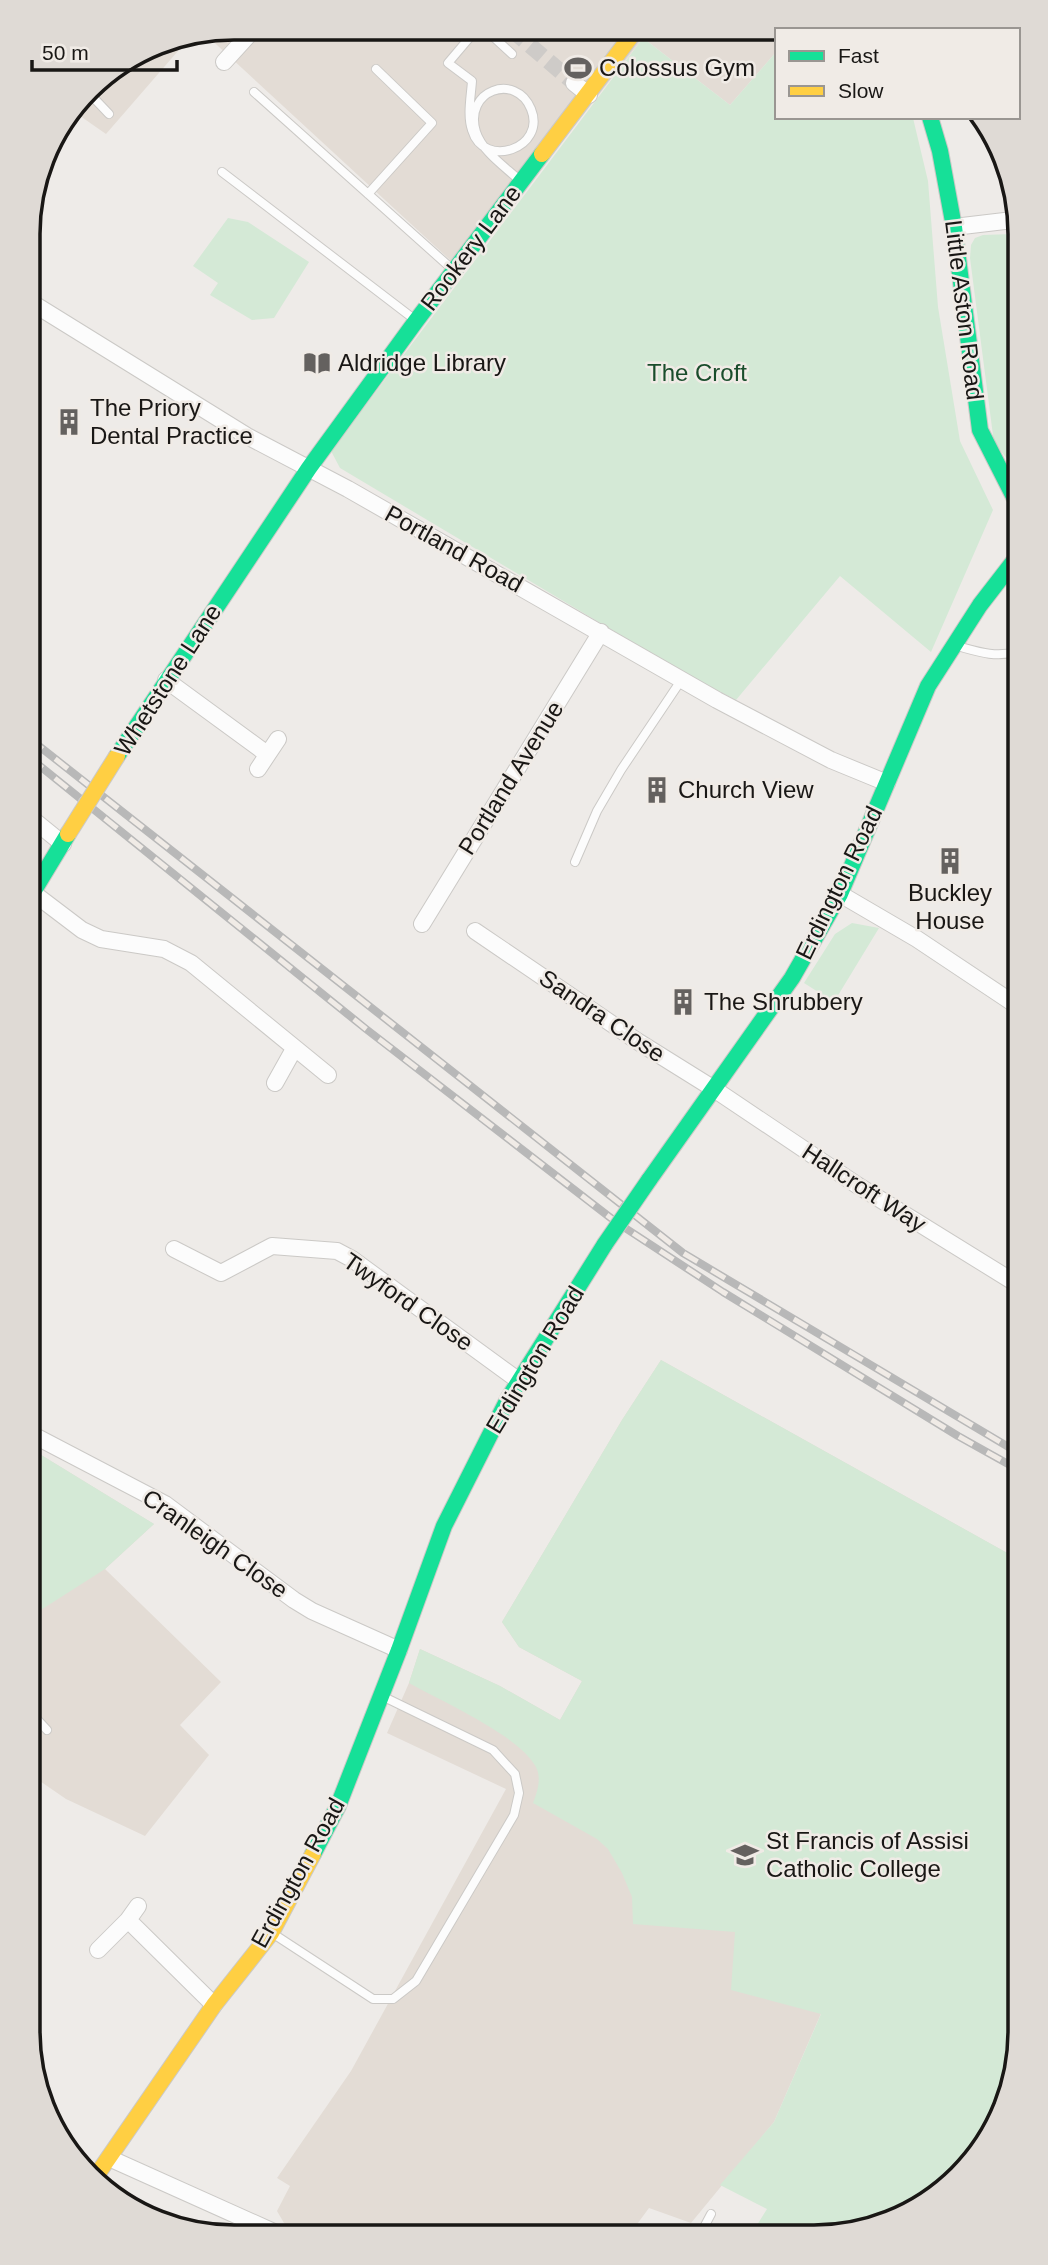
<svg xmlns="http://www.w3.org/2000/svg" width="1048" height="2265" font-family="Helvetica,sans-serif">
<style>
.built{fill:#e3dcd5}
.green{fill:#d4e9d6}
.lines{fill:none;stroke-linecap:round;stroke-linejoin:round}
.street-tunnel{stroke:#cecbc8;stroke-width:16;stroke-dasharray:16 8;stroke-linecap:butt}
.lane-casing{stroke:#cbc9c6;stroke-width:10}
.street-casing{stroke:#cbc9c6;stroke-width:18}
.fast-casing{stroke:#cbc9c6;stroke-width:18}
.slow-casing{stroke:#cbc9c6;stroke-width:18}
.lane{stroke:#fcfcfc;stroke-width:8}
.street{stroke:#fcfcfc;stroke-width:16}
.fast{stroke:#16e098;stroke-width:16}
.slow{stroke:#ffcf43;stroke-width:16}
.rail-casing{stroke:#b8b8b8;stroke-width:8}
.rail{stroke:#f0ebe6;stroke-width:5;stroke-dasharray:16;stroke-linecap:butt}
.fast-bridge-casing{stroke:#cbc9c6;stroke-width:18;stroke-linecap:butt}
.slow-bridge-casing{stroke:#cbc9c6;stroke-width:18;stroke-linecap:butt}
.fast-bridge{stroke:#16e098;stroke-width:16}
.slow-bridge{stroke:#ffcf43;stroke-width:16}
.labels{text-anchor:middle;stroke-width:5;stroke-linejoin:round;paint-order:stroke}
.poi-label{font-size:24px;fill:#191715;stroke:#f0ebe6;text-anchor:start}
.street-label{font-size:24px;fill:#191715;stroke:#f0ebe6}
.park-label{font-size:24px;fill:#1a4d2c;stroke:#f0ebe6}
.rim{fill:none;stroke:#191715;stroke-width:3.5}
</style>
<rect width="100%" height="100%" fill="#eeebe8"/>
<path class="built" d="M234,28L777,31V51L730,105L643,38L462,271L205,34Z
M191,36L106,134L73,111L98,79L155,44Z
M661,1360L1018,1559L774,2122L691,2223L649,2208L632,2231L304,2233L284,2223L277,2211L290,2186L277,2178L351,2071L506,1789L387,1733L409,1683L420,1649L500,1686L560,1720L582,1681L519,1647L502,1622L622,1420Z
M33,1450L154,1524L105,1569L221,1682L180,1725L209,1755L145,1836L66,1799L34,1777Z"/>
<path class="green" d="M643,38L730,105L777,51V117L913,118L928,181L938,307L960,441L993,510L931,652L840,576L736,700L684,673L340,468L331,451Z
M228,218L248,222L309,262L274,318L252,320L210,295L218,283L193,266Z
M1013,234L1014,467L994,443L970,258L971,245L975,238L983,235Z
M852,923L879,928L834,1002L804,983L835,934Z
M661,1360L1018,1559L1020,2045L1004,2110L977,2157L928,2203L868,2230H754L767,2209L720,2185L774,2122L821,2014L731,1990L735,1932L633,1924L632,1897L622,1873L608,1849L597,1839L533,1803C537,1792 542,1779 536,1767C520,1736 441,1701 409,1683L420,1649L500,1686L560,1720L582,1681L519,1647L502,1622L622,1420Z
M33,1450L154,1524L105,1569L33,1615Z"/>
<g class="lines">
<path class="street-tunnel" d="M512,30L574,83"/>
<defs>
<path id="lane" d="M476,30L448,63L472,81C471,96 467,115 472,130C484,170 547,148 531,109C516,72 463,90 476,132C482,151 504,166 518,179
M486,30L512,54
M88,92L109,114
M254,92L452,269
M222,172L414,319
M368,194L432,123L376,69
M957,646C976,651 995,658 1015,652
M575,862L597,811L621,770L682,679
M34,1716L47,1730
M272,1933L373,1999H393L416,1981L514,1815L519,1793L515,1774L493,1750L384,1697
M702,2231L711,2214"/>
<path id="street" d="M224,62L255,28
M574,83L589,95
M954,227L1013,220
M29,301L247,436L348,489L717,700L831,760L887,783
M166,680L267,754
M258,769L278,739
M31,818L63,844
M32,892L82,930L101,939L164,949L191,963L328,1075
M840,894L917,939L1016,1005
M422,924L601,632
M475,931L637,1041L714,1089L857,1185L1017,1284
M275,1083L294,1049
M174,1249L221,1273L272,1246L337,1251L352,1259L519,1381
M33,1435L165,1504L294,1600L312,1611L399,1650
M128,1920L214,2005
M98,1950L128,1920L138,1906
M109,2158L276,2233"/>
<path id="fast" d="M930,117L940,151L954,227L980,430L1014,497
M117,756L309,468L416,321L542,154
M31,895L68,834
M649,1180L792,978L840,894L928,686L980,605L1014,561
M313,1854L338,1806L399,1650L444,1526L508,1399L605,1244"/>
<path id="slow" d="M542,154L635,31
M94,2179L214,2005L271,1933L313,1854"/>
</defs>
<use href="#lane" class="lane-casing"/>
<use href="#street" class="street-casing"/>
<use href="#fast" class="fast-casing"/>
<use href="#slow" class="slow-casing"/>
<use href="#lane" class="lane"/>
<use href="#street" class="street"/>
<use href="#fast" class="fast"/>
<use href="#slow" class="slow"/>
<defs>
<path id="rail" d="M30,739L683,1253L1017,1452
M30,758L366,1029L616,1222L723,1292L958,1436L1017,1469"/>
</defs>
<use href="#rail" class="rail-casing"/>
<use href="#rail" class="rail"/>
<defs>
<path id="fast-bridge" d="M605,1244L649,1180"/>
<path id="slow-bridge" d="M68,834L117,756"/>
</defs>
<use href="#fast-bridge" class="fast-bridge-casing"/>
<use href="#slow-bridge" class="slow-bridge-casing"/>
<use href="#fast-bridge" class="fast-bridge"/>
<use href="#slow-bridge" class="slow-bridge"/>
</g>
<defs>
<symbol id="stadium-bare" viewBox="-9 -9 18 18"><path d="M0-5a6.5 5 0 1 0 0 10a6.5 5 0 1 0 0-10ZM-3.5-1.8h7v3.6h-7Z" fill="#64615f" stroke="#f0ebe6" stroke-width="2.5" paint-order="stroke"/></symbol>
<symbol id="library-bare" viewBox="-9 -9 18 18"><path d="M-6-4Q-3-5.5-.7-3.5V5Q-3 3-6 4ZM6-4Q3-5.5 .7-3.5V5Q3 3 6 4Z" fill="#64615f" stroke="#f0ebe6" stroke-width="2.5" paint-order="stroke"/></symbol>
<symbol id="building-bare" viewBox="-9 -9 18 18"><path d="M-4-6H4V6H1V3H-1V6H-4ZM-2.5-4.3h1.7v1.8h-1.7ZM.8-4.3h1.7v1.8H.8ZM-2.5-1h1.7V.8h-1.7ZM.8-1h1.7V.8H.8Z" fill="#64615f" stroke="#f0ebe6" stroke-width="2.5" paint-order="stroke"/></symbol>
<symbol id="school-bare" viewBox="-9 -9 18 18"><path d="M0-5L7-2L0 1L-7-2ZM-4 1L0 2.5L4 1V4Q0 6-4 4Z" fill="#64615f" stroke="#f0ebe6" stroke-width="2.5" paint-order="stroke"/></symbol>
</defs>
<g fill-rule="evenodd">
<use href="#stadium-bare" x="559" y="49" width="38" height="38"/>
<use href="#library-bare" x="298" y="344" width="38" height="38"/>
<use href="#building-bare" x="50" y="403" width="38" height="38"/>
<use href="#building-bare" x="638" y="771" width="38" height="38"/>
<use href="#building-bare" x="931" y="842" width="38" height="38"/>
<use href="#building-bare" x="664" y="983" width="38" height="38"/>
<use href="#school-bare" x="726" y="1836" width="38" height="38"/>
</g>
<g class="labels">
<g class="poi-label">
<text x="599" y="76">Colossus Gym</text>
<text x="338" y="371">Aldridge Library</text>
<text x="90" y="416">The Priory<tspan x="90" dy="28">Dental Practice</tspan></text>
<text x="678" y="798">Church View</text>
<text x="950" y="901" text-anchor="middle">Buckley<tspan x="950" dy="28">House</tspan></text>
<text x="704" y="1010">The Shrubbery</text>
<text x="766" y="1849">St Francis of Assisi<tspan x="766" dy="28">Catholic College</tspan></text>
</g>
<g class="street-label">
<text transform="translate(471 248) rotate(-53)" y="8">Rookery Lane</text>
<text transform="translate(964 310) rotate(83)" y="8">Little Aston Road</text>
<text transform="translate(454 549) rotate(29)" y="8">Portland Road</text>
<text transform="translate(168 680) rotate(-57)" y="8">Whetstone Lane</text>
<text transform="translate(511 778) rotate(-58)" y="8">Portland Avenue</text>
<text transform="translate(839 883) rotate(-64)" y="8">Erdington Road</text>
<text transform="translate(602 1016) rotate(34)" y="8">Sandra Close</text>
<text transform="translate(864 1188) rotate(33)" y="8">Hallcroft Way</text>
<text transform="translate(408 1302) rotate(35)" y="8">Twyford Close</text>
<text transform="translate(535 1360) rotate(-59)" y="8">Erdington Road</text>
<text transform="translate(215 1544) rotate(35)" y="8">Cranleigh Close</text>
<text transform="translate(298 1873) rotate(-61)" y="8">Erdington Road</text>
</g>
<g class="park-label">
<text x="697" y="381">The Croft</text>
</g>
</g>
<path d="M0 0H1048V2265H0ZM234 40H814A194 194 0 0 1 1008 234V2031A194 194 0 0 1 814 2225H234A194 194 0 0 1 40 2031V234A194 194 0 0 1 234 40Z" fill="#dfdad5" fill-rule="evenodd"/>
<path class="rim" d="M234 40H814A194 194 0 0 1 1008 234V2031A194 194 0 0 1 814 2225H234A194 194 0 0 1 40 2031V234A194 194 0 0 1 234 40Z"/>
<rect x="775" y="28" width="245" height="91" fill="#f0ebe6" stroke="#9a9692" stroke-width="2"/>
<rect x="789" y="51" width="35" height="10" fill="#16e098" stroke="#9a9692" stroke-width="2"/>
<text x="838" y="63" font-size="21" fill="#191715">Fast</text>
<rect x="789" y="86" width="35" height="10" fill="#ffcf43" stroke="#9a9692" stroke-width="2"/>
<text x="838" y="98" font-size="21" fill="#191715">Slow</text>
<path d="M32 60v10h145v-10" fill="none" stroke="#191715" stroke-width="3.5"/>
<text x="42" y="60" font-size="21" fill="#191715" stroke="#f0ebe6" stroke-width="5" paint-order="stroke">50 m</text>
</svg>
